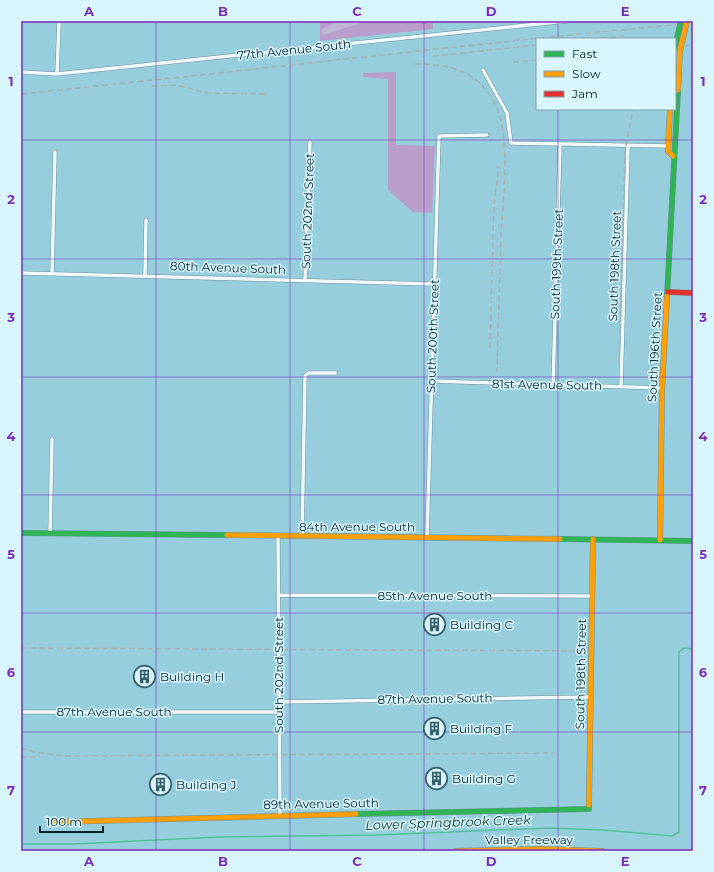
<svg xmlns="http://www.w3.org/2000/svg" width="714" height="872" font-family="Montserrat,sans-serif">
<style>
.green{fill:#c2b6d7}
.forest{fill:#b99dca}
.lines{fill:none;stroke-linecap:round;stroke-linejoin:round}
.stream{stroke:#54c19b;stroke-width:1.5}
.street-casing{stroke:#68929d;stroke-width:4.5}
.fast-casing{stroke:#68929d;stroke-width:6}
.slow-casing{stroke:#68929d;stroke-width:6}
.jam-casing{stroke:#68929d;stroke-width:6}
.street{stroke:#eff8fa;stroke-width:3.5}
.fast{stroke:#30b455;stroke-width:5}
.slow{stroke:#ff9f0a;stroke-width:5}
.jam{stroke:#e5322d;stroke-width:5}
.rail{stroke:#a5b3b7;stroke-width:1.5;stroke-dasharray:6 3;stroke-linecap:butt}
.fast-bridge-casing{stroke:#68929d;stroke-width:6;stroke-linecap:butt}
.slow-bridge-casing{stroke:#68929d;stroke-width:6;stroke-linecap:butt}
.fast-bridge{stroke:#30b455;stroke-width:5}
.slow-bridge{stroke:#ff9f0a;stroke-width:5}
.grid{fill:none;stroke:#7b2cbf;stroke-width:1;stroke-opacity:0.55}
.labels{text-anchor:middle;stroke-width:3;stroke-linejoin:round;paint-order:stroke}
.street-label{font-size:12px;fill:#02252e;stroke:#d9f5fe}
.poi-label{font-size:12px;fill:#02252e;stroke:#d9f5fe;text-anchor:start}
.water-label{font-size:13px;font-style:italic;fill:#043c24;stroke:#d9f5fe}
.neatline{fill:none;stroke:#7b2cbf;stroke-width:1.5}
.grid-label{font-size:13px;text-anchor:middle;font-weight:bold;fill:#7b2cbf}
</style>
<rect width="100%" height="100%" fill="#96cede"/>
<path class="green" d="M338,21H367L322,35L321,30Z"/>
<path class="forest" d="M320,21H338L321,30L323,35L367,21H433V29L320,41Z
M396,72V145L435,146L432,213L413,212L388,190V79L363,77V73Z"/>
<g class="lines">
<path class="stream" d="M21,844H73L219,837L376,835L549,828L603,830L672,836L679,832V652L684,648L693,649"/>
<defs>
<path id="street" d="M483,70L507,113L511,143L668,146
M21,72L57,74L567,21
M57,74L59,21
M21,273L434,284
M52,274L55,152
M145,276L146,220
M305,280L310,142
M431,381L662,388
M553,385L560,144
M621,386L628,146
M50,534L52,439
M278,536L280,815
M302,536L305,376L308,373H336
M427,537L439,136L487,135
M279,595L592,596
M280,702L591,697
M21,712H280"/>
<path id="fast" d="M667,296L678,90
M21,533L227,535
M560,539L693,541
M356,814L589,809V805"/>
<path id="slow" d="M670,109L668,151L673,156
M227,535L560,539
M660,540L662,388L667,296
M589,805L593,539
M54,822L356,814
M456,851L542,849L602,851"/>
<path id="jam" d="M668,292L693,293"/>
</defs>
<use href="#street" class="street-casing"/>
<use href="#fast" class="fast-casing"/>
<use href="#slow" class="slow-casing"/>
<use href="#jam" class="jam-casing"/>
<use href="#street" class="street"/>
<use href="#fast" class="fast"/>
<use href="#slow" class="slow"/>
<use href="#jam" class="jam"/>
<path class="rail" d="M449,22V21
M592,39L624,36
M675,50L693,43
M433,56L537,45
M513,62L537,60
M415,64C448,64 475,69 493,100C512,132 503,198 501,235C500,281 498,326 497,372
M152,86L177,85L207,93L267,94
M21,94C245,71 469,44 693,23
M490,348L494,204L499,166
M619,362L625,151L633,109
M21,648L580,651
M21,748L35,752L64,756L555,753
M21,757H40"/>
<defs>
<path id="fast-bridge" d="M675,47L681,21"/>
<path id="slow-bridge" d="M678,90L680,50L687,21"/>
</defs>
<use href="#fast-bridge" class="fast-bridge-casing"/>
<use href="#slow-bridge" class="slow-bridge-casing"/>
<use href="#fast-bridge" class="fast-bridge"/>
<use href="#slow-bridge" class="slow-bridge"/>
</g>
<path class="grid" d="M156,21V851M290,21V851M424,21V851M558,21V39M558,109V851M21,140H693M21,259H693M21,377H693M21,495H693M21,613H693M21,732H693"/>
<defs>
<symbol id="building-ring" viewBox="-11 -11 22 22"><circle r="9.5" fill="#d9f5fe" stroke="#36606c" stroke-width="1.5"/><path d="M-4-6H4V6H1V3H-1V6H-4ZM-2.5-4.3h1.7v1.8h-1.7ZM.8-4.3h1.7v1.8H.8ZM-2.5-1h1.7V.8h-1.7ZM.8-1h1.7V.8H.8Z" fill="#36606c"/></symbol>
</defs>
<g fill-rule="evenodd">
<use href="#building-ring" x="422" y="612" width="25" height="25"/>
<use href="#building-ring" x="132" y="664" width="25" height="25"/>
<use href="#building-ring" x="422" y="716" width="25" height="25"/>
<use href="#building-ring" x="424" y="766" width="25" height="25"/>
<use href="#building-ring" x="148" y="772" width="25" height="25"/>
</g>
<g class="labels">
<g class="street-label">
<text transform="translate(294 50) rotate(-6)" y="4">77th Avenue South</text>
<text transform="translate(308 211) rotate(-88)" y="4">South 202nd Street</text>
<text transform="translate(557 264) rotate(-88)" y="4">South 199th Street</text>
<text transform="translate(615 266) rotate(-88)" y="4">South 198th Street</text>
<text transform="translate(228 268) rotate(2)" y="4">80th Avenue South</text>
<text transform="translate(433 336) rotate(-88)" y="4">South 200th Street</text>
<text transform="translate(655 347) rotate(-87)" y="4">South 196th Street</text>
<text transform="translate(547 385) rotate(1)" y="4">81st Avenue South</text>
<text x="357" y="531">84th Avenue South</text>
<text x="435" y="600">85th Avenue South</text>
<text transform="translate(581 674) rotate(-89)" y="4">South 198th Street</text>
<text transform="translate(279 675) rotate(-90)" y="4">South 202nd Street</text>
<text transform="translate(435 699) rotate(-1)" y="4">87th Avenue South</text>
<text x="114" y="716">87th Avenue South</text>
<text transform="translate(321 804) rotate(-1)" y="4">89th Avenue South</text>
<text x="529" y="844">Valley Freeway</text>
</g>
<g class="poi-label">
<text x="450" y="629">Building C</text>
<text x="160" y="681">Building H</text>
<text x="450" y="733">Building F</text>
<text x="452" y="783">Building G</text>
<text x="176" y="789">Building J</text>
</g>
<g class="water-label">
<text transform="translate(448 822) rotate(-2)" y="5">Lower Springbrook Creek</text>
</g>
</g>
<rect width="714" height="872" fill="none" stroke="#d9f5fe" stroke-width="44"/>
<rect x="536" y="38" width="140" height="72" fill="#d9f5fe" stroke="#83a2ab"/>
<rect x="544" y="51" width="20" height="6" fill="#30b455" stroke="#83a2ab"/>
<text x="572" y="58" font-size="12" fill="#02252e">Fast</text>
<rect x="544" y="71" width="20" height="6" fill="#ff9f0a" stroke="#83a2ab"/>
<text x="572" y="78" font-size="12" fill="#02252e">Slow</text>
<rect x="544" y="91" width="20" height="6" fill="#e5322d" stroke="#83a2ab"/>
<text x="572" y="98" font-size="12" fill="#02252e">Jam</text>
<path d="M40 826v6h63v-6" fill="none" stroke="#02252e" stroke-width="2"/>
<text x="46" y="826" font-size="12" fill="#02252e" stroke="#d9f5fe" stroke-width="3" paint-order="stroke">100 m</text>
<rect x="22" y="22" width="670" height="828" class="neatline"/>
<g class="grid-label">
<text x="89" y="16">A</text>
<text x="223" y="16">B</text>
<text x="357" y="16">C</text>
<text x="491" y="16">D</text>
<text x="625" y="16">E</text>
<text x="11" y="86">1</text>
<text x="703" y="86">1</text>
<text x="11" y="204">2</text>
<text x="703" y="204">2</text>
<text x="11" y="322">3</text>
<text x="703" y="322">3</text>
<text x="11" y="441">4</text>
<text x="703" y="441">4</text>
<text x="11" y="559">5</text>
<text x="703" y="559">5</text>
<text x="11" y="677">6</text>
<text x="703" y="677">6</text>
<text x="11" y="795">7</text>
<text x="703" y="795">7</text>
<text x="89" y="866">A</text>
<text x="223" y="866">B</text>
<text x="357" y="866">C</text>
<text x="491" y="866">D</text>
<text x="625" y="866">E</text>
</g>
</svg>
